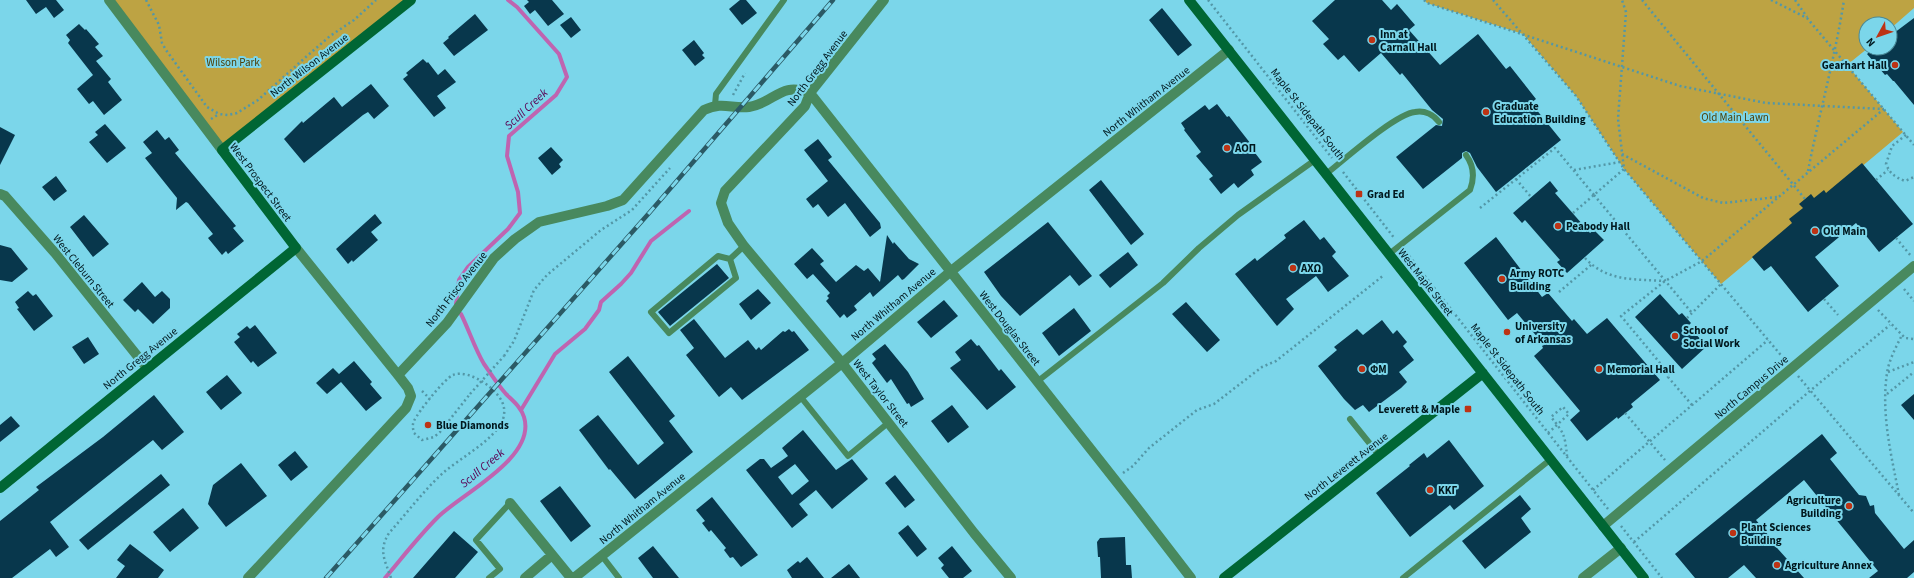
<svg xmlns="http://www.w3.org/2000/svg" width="1914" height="578" font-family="'Source Sans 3',sans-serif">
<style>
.green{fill:#bda343}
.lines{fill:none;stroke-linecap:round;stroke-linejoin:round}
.stream{stroke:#bf64b0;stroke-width:4}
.building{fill:#08374c;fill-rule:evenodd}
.path{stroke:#5397a7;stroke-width:2.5;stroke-dasharray:2 3;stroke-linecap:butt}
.lane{stroke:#48895e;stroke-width:6}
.street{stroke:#48895e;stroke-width:10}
.secondary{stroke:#006634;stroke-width:10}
.rail-casing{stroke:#2b5a65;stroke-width:4.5}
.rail{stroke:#7bd6ea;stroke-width:3;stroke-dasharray:9;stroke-linecap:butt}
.path-bridge{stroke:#5397a7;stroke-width:2.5;stroke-dasharray:2 3;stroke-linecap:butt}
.poi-dot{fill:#bd3314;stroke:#7bd6ea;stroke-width:1.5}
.labels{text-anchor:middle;stroke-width:4;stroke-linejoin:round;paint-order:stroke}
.poi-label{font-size:11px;font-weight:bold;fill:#00181e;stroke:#7bd6ea;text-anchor:start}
.park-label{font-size:11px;fill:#4e4008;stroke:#7bd6ea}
.street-label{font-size:11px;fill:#00181e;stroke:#7bd6ea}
.water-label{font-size:12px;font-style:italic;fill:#5a0052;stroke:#7bd6ea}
</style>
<rect width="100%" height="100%" fill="#7bd6ea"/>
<path class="green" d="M109,0H411L222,150Z
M1424,0H1914V8L1890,29V24H1866V48H1868L1847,65L1903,132L1721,284L1624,169L1576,96L1523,34L1427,3Z"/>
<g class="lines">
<path class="stream" d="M456,304L459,280L468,267L508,229L520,213L518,192L507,156L509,136L556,95L567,77L559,54L517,7L508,0
M521,410L555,354L585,329L599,310L601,302L621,284L631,273L651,241L689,211
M385,578C402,558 418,537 437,518C459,495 537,458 524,417C521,407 513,401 506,394C498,385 491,374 484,364C475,349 469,330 461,314"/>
</g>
<path class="building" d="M26,0H56L64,10L54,18L46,7L36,14Z
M527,0H552L564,14L548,26L535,10L530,14L524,6L529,2Z
M740,0H746L757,13L742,25L729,9Z
M1335,0H1382L1391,10L1397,4L1415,25L1409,30L1440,65L1478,34L1506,69L1510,66L1536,99L1531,103L1561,140L1496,192L1477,167L1470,153L1466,151L1462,153V158L1423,189L1396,157L1436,125L1442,126L1443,119L1432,110L1402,73L1400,75L1381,53L1359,72L1344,55L1338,60L1323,44L1329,39L1312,21Z
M1162,8L1192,45L1178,56L1149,20Z
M475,14L488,30L454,56L443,43L449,38L448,37Z
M571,17L581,30L571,38L560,25Z
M1914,18V105L1894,81H1893L1887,74L1885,75L1867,54L1875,48H1890V36Z
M79,24L85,30L86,29L99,44L95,47L103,56L96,61L111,79L108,82L122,100L104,115L93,101L89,104L77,89L93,75L68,43L70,40L66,35Z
M694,40L704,53L702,55L705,58L695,66L682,50Z
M423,59L427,63L428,62L438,75L445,69L456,82L437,96L446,108L434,117L403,79L408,75L406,73Z
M371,84L389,106L374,119L368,112L363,115L304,163L284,139L302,121L303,123L334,97L342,107Z
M1217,104L1227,117L1229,116L1254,148L1252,149L1262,162L1251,170L1254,175L1238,188L1234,183L1221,194L1209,179L1213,176L1196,156L1201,152L1184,130L1185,129L1181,123L1205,105L1209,110Z
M105,124L126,148L107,163L89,142L98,135L95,132Z
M0,127L15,135L0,165Z
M157,130L165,140L169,137L179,150L175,153L236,226L233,228L244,241L228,254L226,251L222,255L208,238L213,234L188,203L186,202L176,210L177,198L145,158L152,153L143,142Z
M818,139L832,157L828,160L880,223L881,228L870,237L845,203L828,217L818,204L813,208L806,199L828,181L804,150Z
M551,147L563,160L559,164L561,167L552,175L538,158Z
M1862,163L1913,224L1879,252L1856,223L1815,257L1839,286L1808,312L1771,266L1764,271L1752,257L1792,223L1789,219L1803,208L1799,204L1811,194L1814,198L1824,190L1826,193Z
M56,176L67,191L54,201L42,187Z
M1101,180L1144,234L1131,245L1089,190Z
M1550,181L1558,191L1555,193L1590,233L1594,230L1604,240L1567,273L1557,262L1560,260L1525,220L1522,223L1513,213Z
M375,214L382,223L371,232L378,240L353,262L352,260L348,264L336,249Z
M84,215L109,244L93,257L70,227Z
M1304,220L1320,240L1324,237L1336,252L1332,256L1349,276L1328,292L1316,276L1286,299L1294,309L1277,326L1235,274L1255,258L1257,261L1286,238L1284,235Z
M1048,222L1092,276L1079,286L1070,275L1020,316L1001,296L984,272Z
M887,235L893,244L894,242L909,259L919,264L904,279L902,280L898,275L873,297L870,292L854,306L857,310L847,318L844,314L840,318L826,301L829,298L827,296L830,293L813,274L807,279L794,264L812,248L824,261L820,264L836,282L856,265L864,271L868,268L880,282Z
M1496,237L1542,297L1548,293L1572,321L1574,319L1587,334L1607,318L1660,380L1631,404L1633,407L1618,419L1617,417L1587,441L1570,420L1580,411L1534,356L1543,348L1542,346L1544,345L1517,313L1508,320L1464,263Z
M0,245L11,248L28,269L12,282L0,280Z
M1128,252L1138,265L1110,288L1099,275Z
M717,264L729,278L670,326L658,312Z
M142,282L155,297L162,291L170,299V308L153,324L138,309L135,312L123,300Z
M758,289L771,303L751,320L739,304Z
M28,291L33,296L36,294L53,316L34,331L17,309L19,308L15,302Z
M1660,294L1679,315L1682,313L1691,323L1688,326L1707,346L1682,369L1635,317Z
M944,300L958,316L931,338L917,322Z
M1186,302L1220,340L1207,352L1172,314Z
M1074,308L1091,331L1059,356L1042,333Z
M694,319L725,358L748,340L756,350L759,347L761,350L783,331L785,332L789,329L792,332L794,331L809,350L742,400L731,387L719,397L686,355L694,348L680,330Z
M1382,320L1393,334L1397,330L1407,342L1403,346L1414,360L1399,372L1407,382L1401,388L1369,412L1363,405L1355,410L1344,399L1318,366L1337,350L1334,347L1357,329L1363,335Z
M255,325L277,353L258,367L253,361L251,363L234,342L240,337L237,334L247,326L250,329Z
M88,337L99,354L84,364L72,347Z
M971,339L977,346L979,345L999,371L1001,369L1016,387L987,410L950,368L961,360L955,352Z
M885,344L908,372L924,399L911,407L909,403L907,404L891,379L887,383L872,363L876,359L872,354Z
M628,356L675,416L669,421L693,452L635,499L610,469L609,470L579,430L598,415L638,465L664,443L609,372Z
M354,361L372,382L370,384L382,398L366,411L341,382L327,394L316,383L333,368L339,374Z
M227,375L242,393L221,410L206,392Z
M1914,394V420L1901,405Z
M154,395L184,432L162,450L153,440L50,522L69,547L56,557L50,549L12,578H0V521L39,490L36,487L103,437Z
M952,405L969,427L948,443L931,421Z
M11,416L20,426L0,442V425Z
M803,430L836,470L852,459L868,479L832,509L816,490L799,504L808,515L792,528L746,470L760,459H764L771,468L788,456L782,448ZM795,464L809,481L792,495L778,477Z
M1822,434L1837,453L1830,459L1859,495L1866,496L1870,506L1874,505L1875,513L1904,549L1914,540V572L1907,578H1869L1878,571L1804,480L1756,520L1769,536L1768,538L1804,578H1756L1744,565L1728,578H1695L1675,554Z
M1449,440L1484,486L1454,510L1450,505L1410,537L1376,493L1410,466L1409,465L1424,453L1427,458Z
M295,451L308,467L291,481L278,465Z
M241,463L267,496L226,527L208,504L213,485Z
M161,474L170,485L88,550L79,540Z
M895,475L915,500L905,508L885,483Z
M560,486L591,526L571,542L540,501Z
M1520,495L1531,509L1521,518L1531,532L1485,569L1462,541Z
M712,497L758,555L741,567L733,557L730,558L724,550L726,548L711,530L709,532L702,523L705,521L696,510Z
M183,508L199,528L170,552L153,532Z
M908,525L927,549L917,557L898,533Z
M454,531L478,552L455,578H413Z
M1125,537L1126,565H1131L1132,578H1101L1100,557H1098L1097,542L1100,538Z
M130,544L164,570L158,578H116L125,566L117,560Z
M653,546L679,578H653L638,558Z
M952,546L972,571L963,578H949L941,568L944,565L938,558Z
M807,557L824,578H792L787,570L798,561L800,563Z
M849,564L860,578H831Z"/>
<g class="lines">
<path class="path" d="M146,0L159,25L162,43L166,50L207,107L219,114L228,115L237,113L258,100L307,56L330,36L354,20L376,0
M1208,0L1332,158
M1424,0L1427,3L1680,86L1766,103L1884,109
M1493,0L1576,96L1624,169L1785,360
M1642,0L1805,199
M1771,0L1807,18L1914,145
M1795,0L1807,17
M733,95L745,73
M211,119L219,114
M1906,135L1892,146L1886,164C1890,174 1895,177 1905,181L1914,177
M1622,154L1703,198L1723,203L1777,197
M1574,170L1620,162
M1808,171C1819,114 1835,58 1844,0
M1343,172L1395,239
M1516,179L1531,197
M1876,180L1888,170
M1594,195L1692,313
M1480,208L1555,148L1594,195
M1573,213L1624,169L1618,119L1626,12L1622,0
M1896,238L1911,256
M1406,252L1608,509
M1585,258C1607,282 1635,279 1665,281
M1904,289L1914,301
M1559,292L1591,265
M1824,299L1838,315
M1878,310L1905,338L1914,339
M1687,318L1721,284
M504,356L514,341L534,290L547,275L601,230L632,210L670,168
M1888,372L1914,362
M1798,376L1914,513
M422,391L430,399
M1887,394L1914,372
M1692,405L1668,377L1670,375L1621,316L1665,281L1702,261L1884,109
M1625,413L1665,460
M1548,433C1555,427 1562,420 1569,414L1563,407L1551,417C1564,433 1565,435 1567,456
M1123,473L1133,466L1149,448L1197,410L1214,404L1262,367L1276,361L1384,275
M1593,490L1768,340
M1899,495C1891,454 1881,414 1887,373C1889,360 1896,347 1902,335
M1621,526L1662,578
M1634,542L1811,390L1890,325
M391,578C385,560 378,551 389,533C407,513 424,490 444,472C461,458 485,445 498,428C503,422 505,415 504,408C502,391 469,368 453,375C445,378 418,412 414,421C412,425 413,429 414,433L422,440L434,437L440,432L470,394"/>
<path class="lane" d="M715,105L716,94L784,0
M1326,174C1344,160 1395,114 1415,112C1425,110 1434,115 1439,122
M1389,254L1470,190C1475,177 1474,166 1466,155
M718,256L730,259L736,278L669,333L651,312Z
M730,259L744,246
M1038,381L1163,283L1199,248L1238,215L1315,160
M800,396L848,456L888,423
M1350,419L1379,455
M602,556L619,578
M489,578L500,569L476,540L510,503
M1403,578L1551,459"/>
<path class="street" d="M109,0L222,150
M884,0L810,93L805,106L725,191L721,203L728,223L744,246L842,363L974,533L1011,578
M0,194L5,196L55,253L147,368
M398,375L447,323L494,258L515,239L539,222L607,206L623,200L704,110C723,101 731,109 749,107C775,103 780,81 810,93L1134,504L1191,578
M510,503L571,578
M1603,526L1914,266
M248,578L406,408L411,396L408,388L398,375L296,248
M525,578L552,555
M574,578L842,363L950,272L1229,50
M1583,578L1621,548"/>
<path class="secondary" d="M1189,0L1644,578
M0,488L296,248L222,150L411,0
M1224,578L1483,373"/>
<defs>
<path id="rail" d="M326,578L650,212L833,0"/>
</defs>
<use href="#rail" class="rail-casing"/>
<use href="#rail" class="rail"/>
<path class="path-bridge" d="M470,394L504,356"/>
</g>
<g class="poi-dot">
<circle cx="1372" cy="40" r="4"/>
<circle cx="1895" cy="65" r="4"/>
<circle cx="1486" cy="112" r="4"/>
<circle cx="1227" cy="148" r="4"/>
<rect x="1355" y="190" width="8" height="8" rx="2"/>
<circle cx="1558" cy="226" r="4"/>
<circle cx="1815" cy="231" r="4"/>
<circle cx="1293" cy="268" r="4"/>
<circle cx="1502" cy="279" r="4"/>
<circle cx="1507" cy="332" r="4"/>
<circle cx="1675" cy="336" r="4"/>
<circle cx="1362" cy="369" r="4"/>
<circle cx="1599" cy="369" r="4"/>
<rect x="1464" y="405" width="8" height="8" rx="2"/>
<circle cx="428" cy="425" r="4"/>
<circle cx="1430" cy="490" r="4"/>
<circle cx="1849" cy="506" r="4"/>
<circle cx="1733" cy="533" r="4"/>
<circle cx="1777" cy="565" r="4"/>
</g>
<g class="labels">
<g class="poi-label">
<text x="1380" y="38">Inn at<tspan x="1380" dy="13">Carnall Hall</tspan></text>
<text x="1887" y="69" text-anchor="end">Gearhart Hall</text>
<text x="1494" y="110">Graduate<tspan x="1494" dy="13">Education Building</tspan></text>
<text x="1235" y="152">ΑΟΠ</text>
<text x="1367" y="198">Grad Ed</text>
<text x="1566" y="230">Peabody Hall</text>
<text x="1823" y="235">Old Main</text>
<text x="1301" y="272">ΑΧΩ</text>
<text x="1510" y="277">Army ROTC<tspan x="1510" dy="13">Building</tspan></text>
<text x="1515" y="330">University<tspan x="1515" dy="13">of Arkansas</tspan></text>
<text x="1683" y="334">School of<tspan x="1683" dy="13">Social Work</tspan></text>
<text x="1370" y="373">ΦΜ</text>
<text x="1607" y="373">Memorial Hall</text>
<text x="1460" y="413" text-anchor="end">Leverett &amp; Maple</text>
<text x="436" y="429">Blue Diamonds</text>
<text x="1438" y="494">ΚΚΓ</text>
<text x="1841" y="504" text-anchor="end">Agriculture<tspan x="1841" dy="13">Building</tspan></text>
<text x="1741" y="531">Plant Sciences<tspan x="1741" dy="13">Building</tspan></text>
<text x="1785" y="569">Agriculture Annex</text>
</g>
<g class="park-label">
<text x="233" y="66">Wilson Park</text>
<text x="1735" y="121">Old Main Lawn</text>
</g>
<g class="street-label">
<text transform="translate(309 65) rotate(-38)" y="4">North Wilson Avenue</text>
<text transform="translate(817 68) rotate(-53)" y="4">North Gregg Avenue</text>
<text transform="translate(1146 101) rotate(-38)" y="4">North Whitham Avenue</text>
<text transform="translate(1308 114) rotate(52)" y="4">Maple St Sidepath South</text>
<text transform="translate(261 182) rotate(53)" y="4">West Prospect Street</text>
<text transform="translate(84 271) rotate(51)" y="4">West Cleburn Street</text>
<text transform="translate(1426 282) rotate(52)" y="4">West Maple Street</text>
<text transform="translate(456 289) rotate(-52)" y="4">North Frisco Avenue</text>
<text transform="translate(893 304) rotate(-40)" y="4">North Whitham Avenue</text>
<text transform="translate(1010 328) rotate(52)" y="4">West Douglas Street</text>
<text transform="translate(140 358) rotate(-39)" y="4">North Gregg Avenue</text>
<text transform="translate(1508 369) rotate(52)" y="4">Maple St Sidepath South</text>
<text transform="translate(1751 387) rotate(-40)" y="4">North Campus Drive</text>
<text transform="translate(881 393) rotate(52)" y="4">West Taylor Street</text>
<text transform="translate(1346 466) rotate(-38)" y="4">North Leverett Avenue</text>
<text transform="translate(642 508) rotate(-39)" y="4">North Whitham Avenue</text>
</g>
<g class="water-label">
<text transform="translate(526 109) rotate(-43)" y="4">Scull Creek</text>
<text transform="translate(482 468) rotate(-40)" y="4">Scull Creek</text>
</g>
</g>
<g transform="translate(1878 36) rotate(230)"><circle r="19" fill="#7bd6ea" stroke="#4a8a98"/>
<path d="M0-3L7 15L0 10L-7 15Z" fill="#bd3314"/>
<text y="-6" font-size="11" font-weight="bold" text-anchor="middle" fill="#00181e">N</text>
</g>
</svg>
